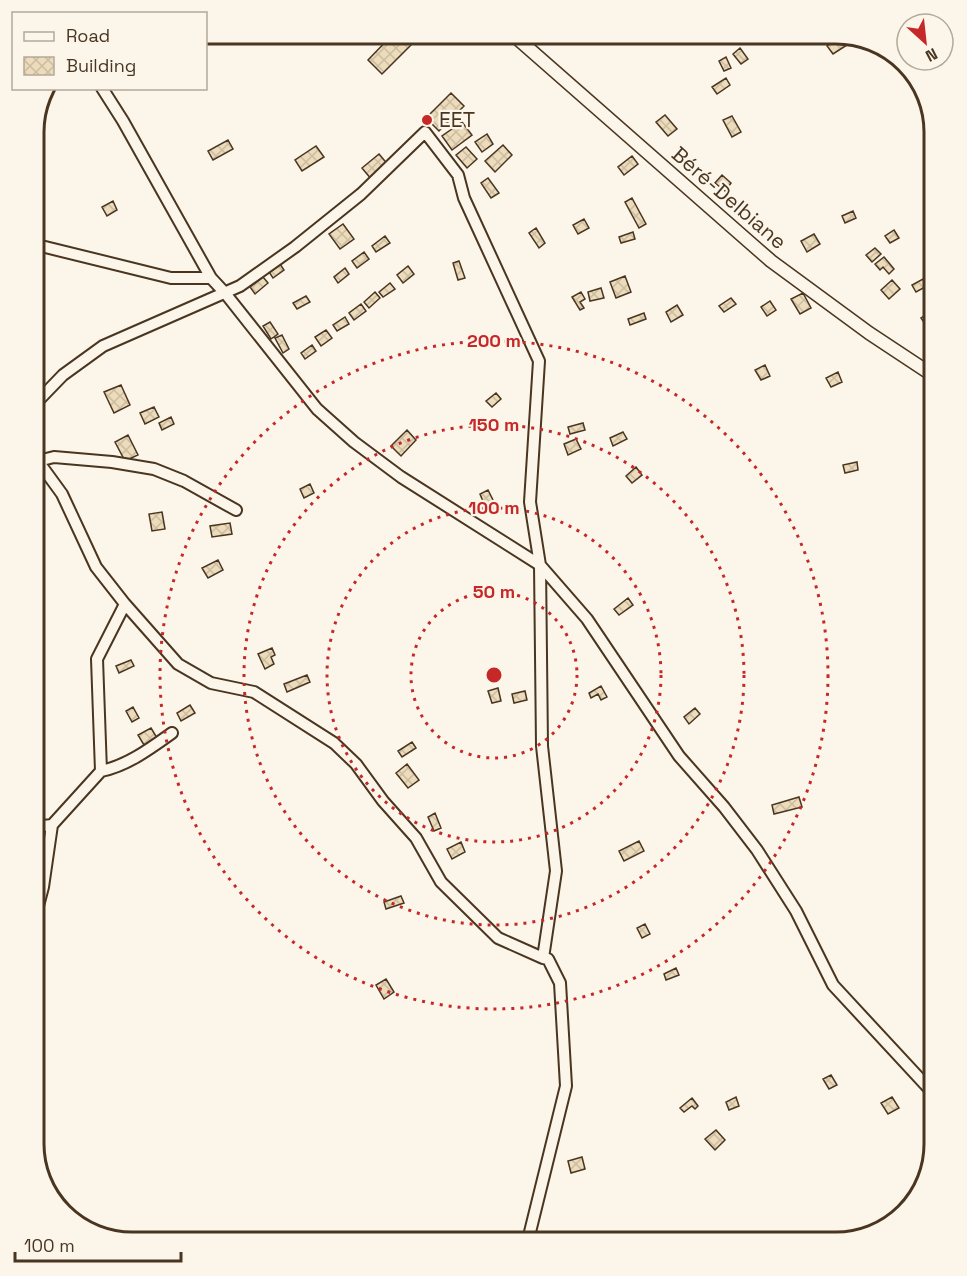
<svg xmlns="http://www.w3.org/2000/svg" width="967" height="1276" font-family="'Space Grotesk',sans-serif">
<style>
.building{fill:url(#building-cross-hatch);stroke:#4a3520;stroke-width:1.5}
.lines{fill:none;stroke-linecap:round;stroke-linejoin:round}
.minor-casing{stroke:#4a3520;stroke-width:14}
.tertiary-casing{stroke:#4a3520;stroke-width:15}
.minor{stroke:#fbf6e9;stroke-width:10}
.tertiary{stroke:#fbf6e9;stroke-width:12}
.ring{fill:none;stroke:#c62828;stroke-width:3;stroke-dasharray:3 6}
.poi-dot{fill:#c62828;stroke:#fbf6e9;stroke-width:2}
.labels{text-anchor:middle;stroke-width:4.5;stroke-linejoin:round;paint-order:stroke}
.poi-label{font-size:21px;fill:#4a3520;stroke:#fbf6e9;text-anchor:start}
.street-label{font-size:21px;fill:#4a3520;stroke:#fbf6e9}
.rim{fill:none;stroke:#4a3520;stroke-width:3}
.centre{fill:#c62828;stroke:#fbf6e9;stroke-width:3}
.ring-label{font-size:18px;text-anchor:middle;font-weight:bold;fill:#c62828;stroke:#fbf6e9;stroke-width:4.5;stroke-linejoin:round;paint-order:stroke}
</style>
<defs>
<pattern id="building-cross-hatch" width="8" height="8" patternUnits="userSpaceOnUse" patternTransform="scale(1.5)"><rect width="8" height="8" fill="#ecdcbc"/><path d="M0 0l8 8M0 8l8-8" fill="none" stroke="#ccbda1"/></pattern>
</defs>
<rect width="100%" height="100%" fill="#fbf6e9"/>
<path class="building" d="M394,33H399L411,45L382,74L368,60Z
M841,36L847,45L833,54L827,46Z
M740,48L748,59L741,64L733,54Z
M726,57L731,68L724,71L719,61Z
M726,78L730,85L717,94L712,87Z
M451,93L464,106L439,131L426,118Z
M665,115L677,129L668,136L656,122Z
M732,116L741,132L732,137L723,120Z
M462,122L472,135L452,150L442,136Z
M487,134L493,144L482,152L475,142Z
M228,140L233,149L213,160L208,151Z
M503,145L512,155L495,172L485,161Z
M316,146L324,157L302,171L295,160Z
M466,147L477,159L467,168L456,155Z
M379,154L389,166L372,180L362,168Z
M632,156L638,164L624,175L618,167Z
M722,175L731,183L725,191L715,183Z
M488,178L499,193L491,198L481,183Z
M632,198L646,224L639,228L625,202Z
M113,201L117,210L107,216L102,207Z
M853,211L856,218L845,223L842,216Z
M584,219L589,228L578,234L573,225Z
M343,224L354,239L340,249L329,234Z
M536,228L545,243L539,248L529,233Z
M894,230L899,238L890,243L885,236Z
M633,232L635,239L621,243L619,237Z
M814,234L820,244L807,252L801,241Z
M385,236L390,243L376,252L372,246Z
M875,248L881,254L872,262L866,255Z
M364,252L369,259L357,268L352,261Z
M884,257L894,269L889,274L883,267L880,270L875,264Z
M459,261L465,278L458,280L453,263Z
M280,264L284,270L273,278L269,272Z
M408,266L414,274L403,283L397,275Z
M345,268L349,274L338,283L334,277Z
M625,276L631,292L616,298L610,282Z
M263,277L268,283L255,294L250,287Z
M923,279L927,286L916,292L912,285Z
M892,280L900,289L889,299L881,290Z
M390,283L395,289L383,297L379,292Z
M601,288L604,298L590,301L588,292Z
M375,292L380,298L369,308L364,302Z
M581,292L585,299L580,302L584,308L580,310L572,297Z
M803,293L811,308L800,314L791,299Z
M306,296L310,302L297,309L293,303Z
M731,298L736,304L724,312L719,306Z
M770,301L776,310L767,316L761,307Z
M361,304L366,311L354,320L349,313Z
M677,305L683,315L671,322L666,312Z
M933,310L934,327L929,330L921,318Z
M644,313L646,319L630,325L628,319Z
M345,317L349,324L337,331L333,325Z
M270,322L278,334L271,339L263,326Z
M326,330L332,338L321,346L315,337Z
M282,335L289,349L283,353L275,338Z
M312,345L316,351L305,359L301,353Z
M765,365L770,376L761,380L755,370Z
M838,372L842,382L831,387L826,378Z
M121,385L130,405L114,413L104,392Z
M496,393L501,399L492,407L486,401Z
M154,407L159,417L145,424L140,413Z
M171,417L174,424L162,430L159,423Z
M583,423L585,430L570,434L568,427Z
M407,430L416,440L401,456L391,446Z
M623,432L627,439L613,446L610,438Z
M128,435L138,455L125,461L115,442Z
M576,439L581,449L568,455L564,444Z
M857,462L858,470L845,473L843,465Z
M636,467L642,475L632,483L626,476Z
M310,484L314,493L304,498L300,489Z
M488,490L494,502L485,506L480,494Z
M162,512L165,529L152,531L149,514Z
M230,523L232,534L212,537L210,526Z
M218,560L223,570L208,578L202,568Z
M628,598L633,605L619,615L614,609Z
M272,648L275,655L271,657L274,664L265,669L258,654Z
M131,660L134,666L119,673L116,666Z
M307,675L310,682L287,692L284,684Z
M601,686L607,697L601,700L598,694L591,698L589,693Z
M498,688L501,701L492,703L488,691Z
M525,691L527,700L514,703L512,694Z
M190,705L195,713L181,721L177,713Z
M133,707L139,718L132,722L126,711Z
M695,708L700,714L689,724L684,717Z
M151,728L157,738L144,745L138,735Z
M412,742L416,748L402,757L398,751Z
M407,764L419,780L408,788L396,773Z
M799,797L802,807L774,814L772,805Z
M435,813L441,828L434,831L428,817Z
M639,841L644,851L624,861L619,851Z
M461,842L465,852L452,859L447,849Z
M401,896L404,903L386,909L384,902Z
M645,924L650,934L642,938L637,928Z
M676,968L679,975L666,980L664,974Z
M386,979L394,992L384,999L376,985Z
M831,1075L837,1085L829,1089L823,1079Z
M736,1097L739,1106L729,1110L726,1102Z
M892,1097L899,1108L888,1114L881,1103Z
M692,1098L698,1106L695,1109L692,1106L684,1112L680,1108Z
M716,1130L725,1140L715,1150L705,1139Z
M582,1157L585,1169L571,1173L568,1161Z"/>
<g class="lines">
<defs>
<path id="minor" d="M102,88L123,121L211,278L225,293L317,409L354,442L401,477L540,565L587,619L679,756L724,807L757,850L796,911L833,985L934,1094
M33,244L171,278H211
M33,406L63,375L103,346L240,286L295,247L361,194L425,132L458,175L464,198L539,361L530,502L540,565L542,746L556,871L543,958
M33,459L38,461L62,494L96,567L125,604L178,664L211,683L254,692L334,743L356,764L383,801L416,838L441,882L498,938L543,958L548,959L560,983L566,1086L530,1232L531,1243
M38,461L54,457L112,462L154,469L184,481L236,510
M101,771L97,659L125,604
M33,827L52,825
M33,925L43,887L52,825L101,771C127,766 151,748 172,733"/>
<path id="tertiary" d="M511,33L771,261L869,333L934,376"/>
</defs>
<use href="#minor" class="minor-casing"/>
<use href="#tertiary" class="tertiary-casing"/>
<use href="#minor" class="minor"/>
<use href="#tertiary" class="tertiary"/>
</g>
<g class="ring">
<circle cx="494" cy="675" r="83"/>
<circle cx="494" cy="675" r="167"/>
<circle cx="494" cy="675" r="250"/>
<circle cx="494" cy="675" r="334"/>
</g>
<circle class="poi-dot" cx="427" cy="120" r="6"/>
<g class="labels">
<g class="poi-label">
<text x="439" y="127">EET</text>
</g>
<g class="street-label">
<text transform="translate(729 198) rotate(41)" y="7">Béré-Delbiane</text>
</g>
</g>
<path d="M0 0H967V1276H0ZM132 44H836A88 88 0 0 1 924 132V1144A88 88 0 0 1 836 1232H132A88 88 0 0 1 44 1144V132A88 88 0 0 1 132 44Z" fill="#fbf6e9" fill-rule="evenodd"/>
<path class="rim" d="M132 44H836A88 88 0 0 1 924 132V1144A88 88 0 0 1 836 1232H132A88 88 0 0 1 44 1144V132A88 88 0 0 1 132 44Z"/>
<circle cx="494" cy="675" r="9" class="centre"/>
<g class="ring-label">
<text x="494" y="347">200 m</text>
<text x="494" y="431">150 m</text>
<text x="494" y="514">100 m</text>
<text x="494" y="598">50 m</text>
</g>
<rect x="12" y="12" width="195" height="78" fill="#fbf6e9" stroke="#b4a999" stroke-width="1.5"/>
<rect x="24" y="32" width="30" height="9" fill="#fbf6e9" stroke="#b4a999" stroke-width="1.5"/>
<text x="66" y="42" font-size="18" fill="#4a3520">Road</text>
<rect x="24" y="57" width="30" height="18" fill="url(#building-cross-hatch)" stroke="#b4a999" stroke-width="1.5"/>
<text x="66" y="72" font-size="18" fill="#4a3520">Building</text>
<g transform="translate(925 42) rotate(153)"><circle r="28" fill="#fbf6e9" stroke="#b4a999" stroke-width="1.5"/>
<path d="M0-4.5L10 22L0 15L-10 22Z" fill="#c62828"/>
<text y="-9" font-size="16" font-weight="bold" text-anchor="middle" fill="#4a3520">N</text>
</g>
<path d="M15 1252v9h166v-9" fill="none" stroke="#4a3520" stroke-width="3"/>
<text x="24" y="1252" font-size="18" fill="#4a3520" stroke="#fbf6e9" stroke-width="4.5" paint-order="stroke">100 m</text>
</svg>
